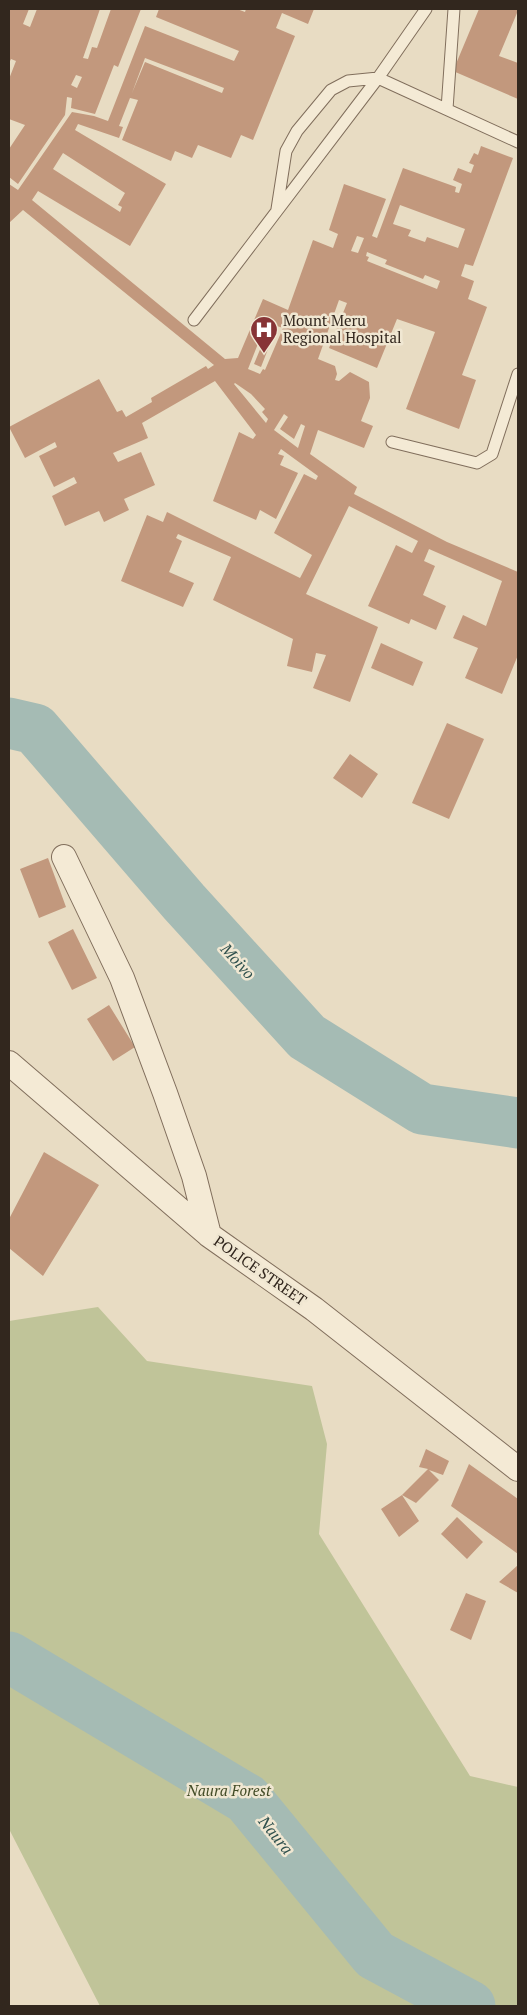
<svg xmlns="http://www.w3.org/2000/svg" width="527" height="2015" font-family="'PT Serif',serif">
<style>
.green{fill:#c0c499}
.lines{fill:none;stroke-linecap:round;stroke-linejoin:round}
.river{stroke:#a5bbb4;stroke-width:51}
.building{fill:#c2987d;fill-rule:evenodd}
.lane-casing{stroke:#806e5c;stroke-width:13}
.street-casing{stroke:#806e5c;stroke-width:26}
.lane{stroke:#f4ead5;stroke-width:11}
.street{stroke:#f4ead5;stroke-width:24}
.labels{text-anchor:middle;stroke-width:5;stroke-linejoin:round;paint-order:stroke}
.poi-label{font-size:15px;fill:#32271e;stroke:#f0e7d2;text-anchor:start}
.street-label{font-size:15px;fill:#32271e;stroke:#f0e7d2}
.park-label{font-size:15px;font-style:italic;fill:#434c27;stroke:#f0e7d2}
.water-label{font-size:16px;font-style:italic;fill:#2f504d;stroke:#f0e7d2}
</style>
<rect width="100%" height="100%" fill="#e8dcc3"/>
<path class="green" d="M98,1307L147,1361L312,1386L327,1444L319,1534L470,1776L518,1787V2006H100L9,1829V1321Z"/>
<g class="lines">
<path class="river" d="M9,723L35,729L184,902L307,1037L422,1109L518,1123
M9,1657L247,1799L375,1955L470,2006"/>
</g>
<path class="building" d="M9,9H29L23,24L30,27L37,9H100L83,58L88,59L92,47L97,48L111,9H141L118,67L114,65L95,114L71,108L72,98L67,97L65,115L18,184L9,177V149L25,125L9,119V79L16,61L11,59L9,63ZM76,75L82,77L77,88L71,85Z
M159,9H237L245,12L246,9H314L308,24L282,13L276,28L295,36L253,140L241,135L231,158L198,145L192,158L175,151L171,161L122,140L138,100L130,98L119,126L123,127L119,138L78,124L75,130L166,184L130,246L38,191L32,200L225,359L238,358L263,299L288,310L313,240L333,248L338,234L329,230L344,184L386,199L372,236L377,238L403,168L456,187L455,192L459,193L462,184L453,180L458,168L471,173L474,165L469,163L474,153L478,155L481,146L513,158L473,266L465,264L461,276L474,281L468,299L487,307L462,375L476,380L459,429L406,409L435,332L397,319L377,368L329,348L347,303L339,300L318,359L335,366L337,374L335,380L339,381L350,372L369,382L370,398L361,421L373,426L364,448L318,430L310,454L357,487L354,494L447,542L518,572V655L502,694L465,678L478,648L453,638L463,615L486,626L502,581L429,549L424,561L435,566L423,595L446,606L436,630L411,619L409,624L368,606L396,545L412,553L418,541L349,506L306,594L378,627L350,702L313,688L326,655L316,653L312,672L287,666L293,639L213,600L231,557L178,534L176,538L182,541L169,572L194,583L183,607L121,581L147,515L163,522L167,512L300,578L312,555L274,533L304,474L316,480L318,476L281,449L278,454L284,456L280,465L298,473L276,519L260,510L256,520L213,501L239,432L253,439L256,435L215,381L142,423L148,438L113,453L118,462L141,452L155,485L124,499L129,510L104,522L99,511L65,526L52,496L77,483L74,477L54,487L39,456L57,447L55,442L25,458L9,427L99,379L117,412L122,410L126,417L152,402L151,398L206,366L208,369L214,365L23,210L9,223V184L18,190L72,112L94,116L108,121L145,26L234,61L239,51L156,17ZM145,58L224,88L222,93L145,62L132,93ZM63,153L125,193L118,205L122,207L120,212L53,169ZM400,205L465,229L458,248L427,237L425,242L408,236L411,230L393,224ZM357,236L364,238L358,253L351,251ZM367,252L387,260L385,264L423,279L425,275L440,281L437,289L367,261L369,257L366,256ZM267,321L271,323L254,364L261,367L277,326L283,328L265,370L263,369L260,374L248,369ZM235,383L251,394L265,409L262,412L268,419L266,423L234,384ZM284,414L288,417L280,429L294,439L301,424L305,426L298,448L274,430Z
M479,9H518V14L517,13L499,56L518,63V99L453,71Z
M381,643L423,662L413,686L371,668Z
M447,723L484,739L449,819L412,803Z
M350,754L378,774L362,798L333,778Z
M48,858L66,907L39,918L20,869Z
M73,929L97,978L72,990L48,942Z
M109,1005L135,1047L113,1061L87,1019Z
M44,1152L99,1185L43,1276L9,1248V1219Z
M426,1449L449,1461L443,1475L429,1470L439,1480L416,1503L402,1495L428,1469L419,1467Z
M469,1464L518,1499V1554L451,1506Z
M402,1495L419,1521L399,1537L381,1509Z
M457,1517L483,1542L467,1559L441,1534Z
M518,1565V1593L499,1582Z
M466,1593L486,1601L471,1640L450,1630Z"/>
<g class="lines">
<defs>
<path id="lane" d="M447,109L454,9
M277,209L286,151L297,131L331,90L348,81L378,78L518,142
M194,320L378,78L426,9
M392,442L477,463L492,454L518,374"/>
<path id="street" d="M64,857L122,978L165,1093L194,1176L209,1235
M9,1063L209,1235L314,1309L518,1469"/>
</defs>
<use href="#lane" class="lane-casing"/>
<use href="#street" class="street-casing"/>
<use href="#lane" class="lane"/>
<use href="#street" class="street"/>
</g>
<defs>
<symbol id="hospital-pin" viewBox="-11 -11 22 30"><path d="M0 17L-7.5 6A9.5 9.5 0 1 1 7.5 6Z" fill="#873436" stroke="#f0e7d2"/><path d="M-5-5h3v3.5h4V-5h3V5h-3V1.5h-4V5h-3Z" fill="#fff"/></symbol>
</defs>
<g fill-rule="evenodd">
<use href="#hospital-pin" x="248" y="314" width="32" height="43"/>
</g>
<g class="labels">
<g class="poi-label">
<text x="283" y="326">Mount Meru<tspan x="283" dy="17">Regional Hospital</tspan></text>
</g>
<g class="street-label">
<text transform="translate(260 1271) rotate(35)" y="5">POLICE STREET</text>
</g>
<g class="park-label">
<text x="229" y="1796">Naura Forest</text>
</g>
<g class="water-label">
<text transform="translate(238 961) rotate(48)" y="6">Moivo</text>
<text transform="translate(276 1835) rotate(51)" y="6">Naura</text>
</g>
</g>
<rect width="527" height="2015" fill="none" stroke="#32271e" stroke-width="20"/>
</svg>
